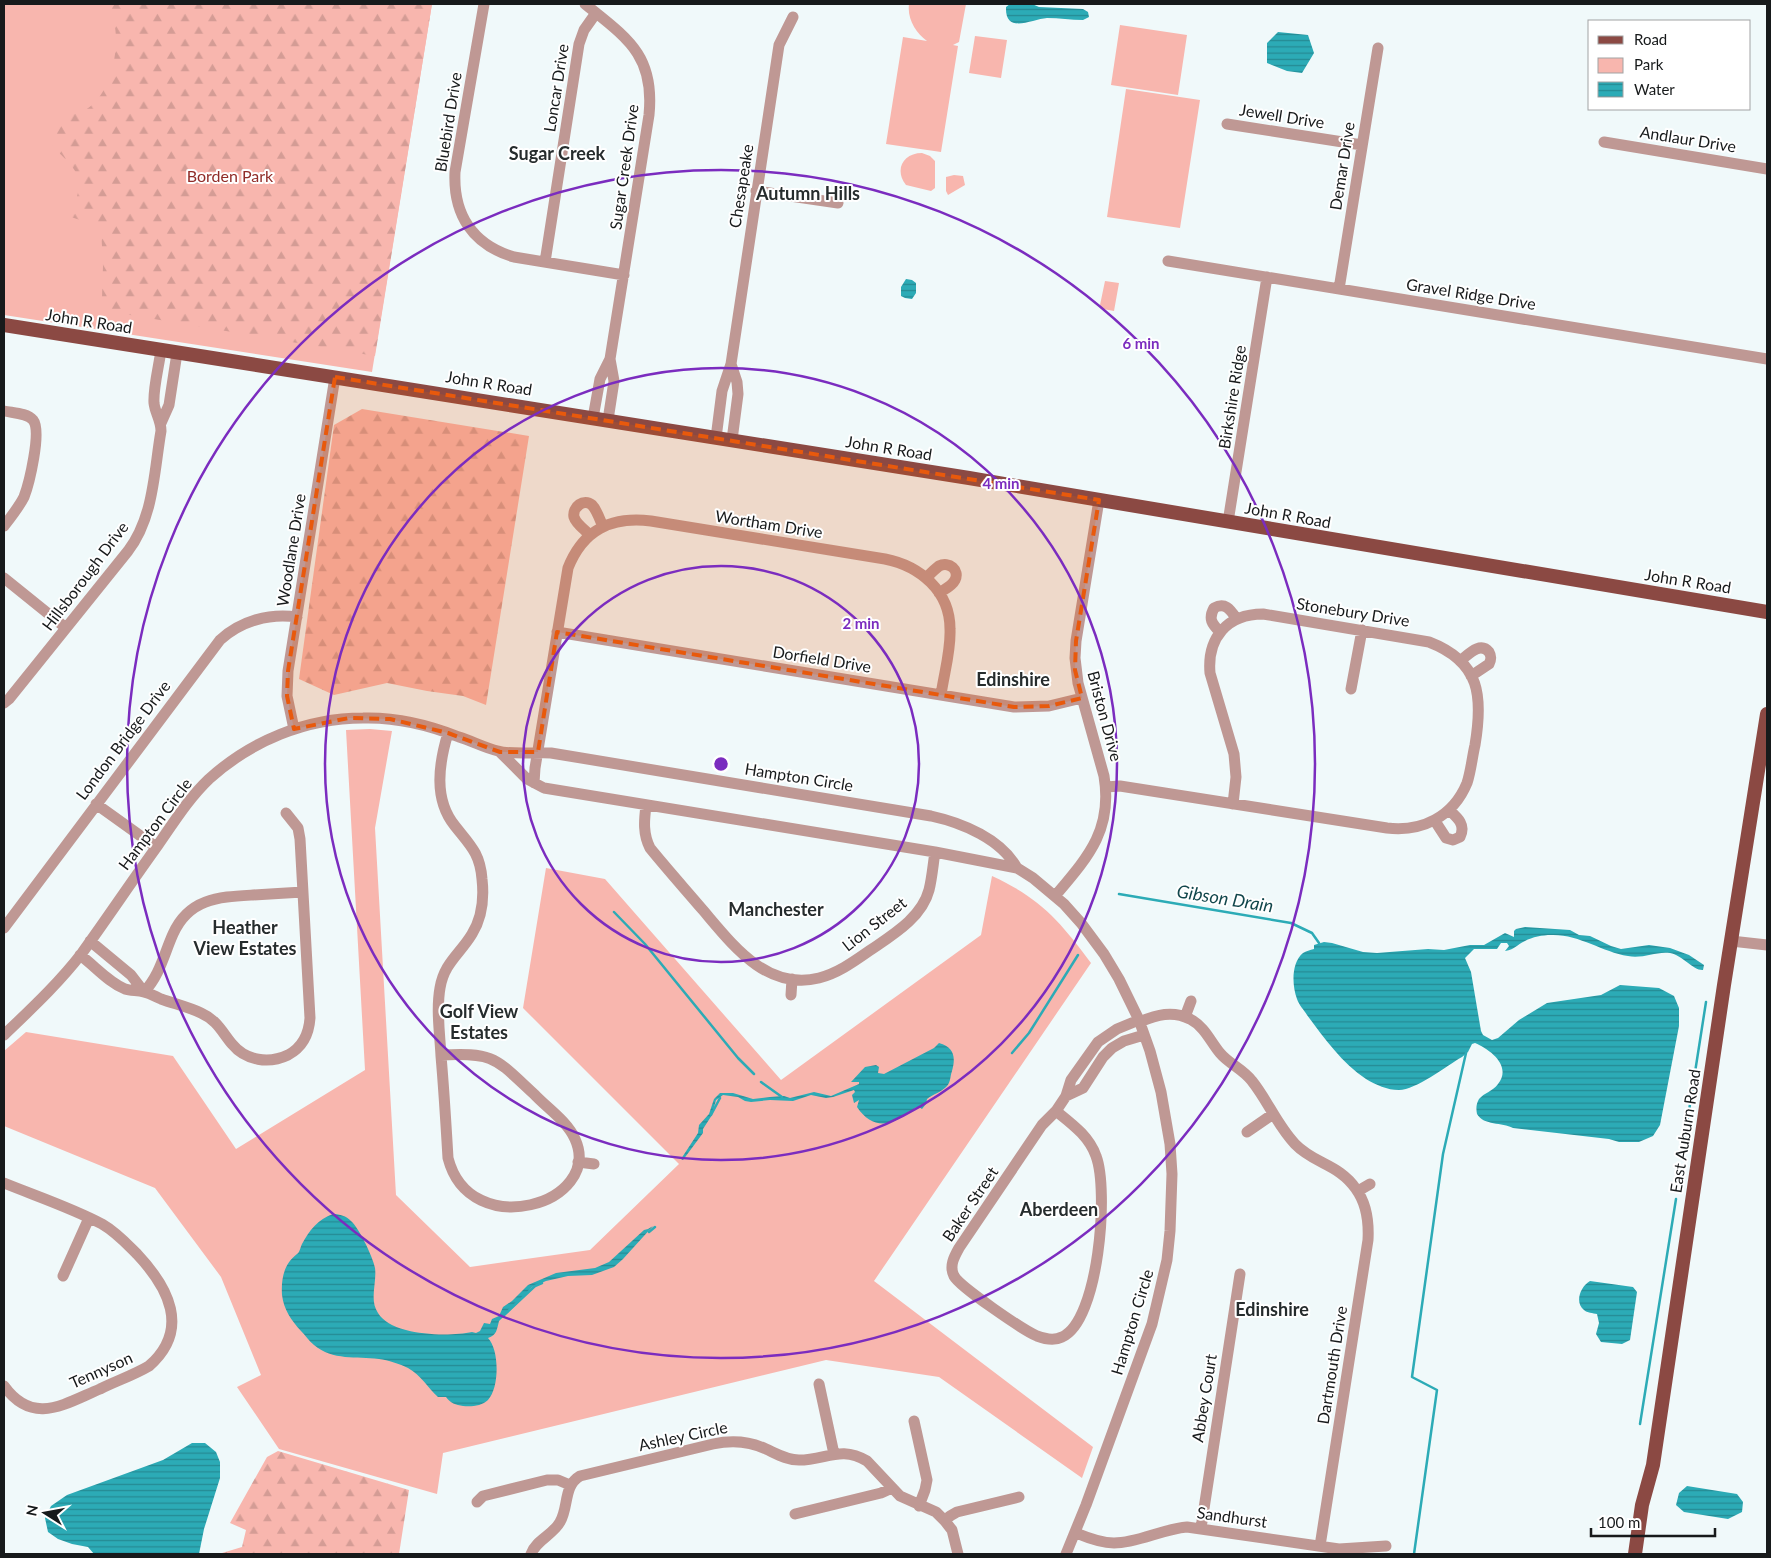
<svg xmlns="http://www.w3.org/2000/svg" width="1771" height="1558" font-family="Lato,sans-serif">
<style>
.green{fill:#f8b6ae}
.forest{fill:url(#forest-firs)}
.water{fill:url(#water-rules)}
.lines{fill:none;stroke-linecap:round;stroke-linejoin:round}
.stream{stroke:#2cabb6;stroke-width:2.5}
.minor{stroke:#bf9894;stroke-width:11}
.major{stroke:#8b4943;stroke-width:14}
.marked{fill:#e8590c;fill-opacity:0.2;stroke:#e8590c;stroke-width:4;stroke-dasharray:10 6;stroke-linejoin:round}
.ring{fill:none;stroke:#7b2cbf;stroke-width:2.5}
.labels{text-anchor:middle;stroke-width:4;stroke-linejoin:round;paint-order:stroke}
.street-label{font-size:16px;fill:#171a1b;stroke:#fff}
.park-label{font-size:16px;fill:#902c28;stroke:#fff}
.neighbourhood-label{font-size:18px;font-weight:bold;fill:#262c2d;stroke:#fff}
.water-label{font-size:18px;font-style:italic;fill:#12474c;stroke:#fff}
.centre{fill:#7b2cbf;stroke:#fff;stroke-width:2.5}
.ring-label{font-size:15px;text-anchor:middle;font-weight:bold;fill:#7b2cbf;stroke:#fff;stroke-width:4;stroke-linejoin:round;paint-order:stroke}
</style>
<defs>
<pattern id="forest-firs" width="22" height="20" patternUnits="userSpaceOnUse" patternTransform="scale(1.25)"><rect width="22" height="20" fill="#f8b6ae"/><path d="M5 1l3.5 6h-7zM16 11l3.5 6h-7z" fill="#d49c95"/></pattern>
<pattern id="water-rules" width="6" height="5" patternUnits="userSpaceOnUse" patternTransform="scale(1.25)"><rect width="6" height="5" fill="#2cabb6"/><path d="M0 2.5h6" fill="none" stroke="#258a93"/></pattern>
</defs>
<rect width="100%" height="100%" fill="#f0f9fa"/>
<path class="green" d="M4,4H432L372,372L4,315Z
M909,4H966L959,42L953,45L958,46L941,152L886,144L903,37L927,41C916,33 907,19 909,4Z
M1120,25L1187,35L1178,95L1111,85Z
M975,36L1007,40L1001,78L969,73Z
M1126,89L1200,100L1180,228L1107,217Z
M922,153L930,156L935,161V188L931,191L906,185C894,170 903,153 922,153Z
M954,175L963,176L965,185L948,195L946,191V177Z
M1105,281L1119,283L1114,311L1103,309L1100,305Z
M370,729L392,731L375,828L396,1195L470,1267L590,1250L679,1164L523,1008L546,868L605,879L781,1080L981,935L992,876C1040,898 1060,921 1091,963L874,1281L1093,1447L1082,1478L939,1377L826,1360L443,1453L437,1494L279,1449L237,1387L261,1375L221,1277L155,1188L4,1126V1051L26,1032L173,1056L236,1149L365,1070L346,730Z"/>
<path class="forest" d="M107,4H432L375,356L106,311L102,298L103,266L101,227L71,217C84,176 83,176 52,146C52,143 51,138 52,135C53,126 65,117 73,114C82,111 86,111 93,104C112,87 120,47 114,22C113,16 109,10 107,4Z
M362,409L529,436L486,705L463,696L427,691L387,683L334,695L299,679L334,425Z
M278,1451L409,1490L399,1554H222V1553L242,1547L246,1530L230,1523L267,1457Z"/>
<path class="water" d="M1010,4H1032L1039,7L1083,9L1088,12L1089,17L1083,20C1071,20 1059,18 1047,18C1032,19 1005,35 1006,7Z
M1278,32L1308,35L1314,53L1302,73L1287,71L1267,63V43Z
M906,279L912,280L916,283V293L912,299L905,298L901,296V287Z
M1525,927L1570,930L1579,935L1590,936L1611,946L1621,949L1649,945L1670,948L1689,955L1704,965L1703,970C1694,971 1682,955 1670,953C1656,951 1643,959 1628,956C1602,952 1579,934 1551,935C1543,935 1532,937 1525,941C1516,945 1516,949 1505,951L1509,946L1507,943H1501L1497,949H1474L1465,958L1471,972L1481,1031L1483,1035L1492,1040L1498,1038L1519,1020L1547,1003L1601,995L1620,985L1659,988L1674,996L1679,1008V1026L1660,1125L1653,1136L1639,1142H1619L1609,1139L1513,1128C1502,1122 1484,1126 1477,1114C1476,1109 1476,1104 1479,1099C1484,1093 1493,1091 1498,1084C1512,1066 1491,1050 1475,1043L1472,1044L1468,1052L1462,1057C1446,1066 1416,1090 1399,1090C1387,1090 1376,1085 1366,1079C1342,1063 1324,1038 1307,1015C1304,1010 1299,1005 1297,999C1292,986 1291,963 1303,953C1306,951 1310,950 1314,949V945L1324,942L1332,943L1363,952L1377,953L1428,949L1444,950L1470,945H1484L1505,933L1514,937V931L1516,929Z
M939,1043C954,1047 956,1057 952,1071C950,1076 951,1081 947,1086C942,1092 933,1094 927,1099L926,1104L922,1109C918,1106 915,1107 912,1111L908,1112C890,1128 871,1128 857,1107L859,1100L854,1103L852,1095L855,1092L854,1090L833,1097L826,1098L811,1095L793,1101L770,1100L751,1102L745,1101L738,1097L723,1095L716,1100L712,1115L703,1129V1133L683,1160L681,1159L698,1133L699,1125L709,1114L714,1099L720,1093H733L753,1099L770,1097L784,1096L790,1098L814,1092L831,1096L859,1084V1082H851L865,1067L876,1065L879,1067L878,1073L884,1074L934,1048Z
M333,1214C340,1214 346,1216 351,1221C359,1228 373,1257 375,1268C377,1283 369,1300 378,1313C392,1336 448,1337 472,1332L476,1333L480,1331L484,1323L490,1324L492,1319L499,1316L503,1307L512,1301L528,1285L556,1273L595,1268L609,1262L644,1230L648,1229L653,1226L623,1259L614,1267L592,1275L568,1276L546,1281L532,1287L518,1303L499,1321C497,1329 497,1335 488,1338C499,1349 500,1387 488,1400C482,1406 471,1407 463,1406C456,1405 450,1403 446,1397H438C428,1388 421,1375 408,1368C400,1364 388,1360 379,1359C356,1356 333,1361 314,1345C309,1341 305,1335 301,1331C291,1320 284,1310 282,1295C281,1278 284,1264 297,1254C300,1252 300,1248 302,1244C309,1231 318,1219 333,1214Z
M1590,1281L1633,1287L1637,1292L1630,1340L1622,1344L1601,1342L1596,1334L1599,1323L1597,1314C1593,1313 1587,1313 1584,1310C1574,1302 1581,1286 1590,1281Z
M192,1443H205L216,1452L220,1462V1478L204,1529L199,1554H94L88,1547L72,1544L58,1539L48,1532L45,1518L51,1506L67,1495L163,1460Z
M1687,1486L1737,1494L1743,1502L1742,1512L1728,1519L1684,1512L1676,1505L1679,1493Z"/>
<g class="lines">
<path class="stream" d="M1119,894L1291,923L1312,933L1319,943
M614,912L645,944L738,1058L754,1074
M1012,1053L1029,1033L1078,955
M761,1082L782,1097
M711,1115L720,1098
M1683,1149L1706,1002
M649,1232L655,1227
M503,1316L535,1286L542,1283
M1640,1424L1676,1199
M1414,1554L1437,1390L1412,1377L1443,1154L1466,1053"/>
<path class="minor" d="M484,4L455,172C453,215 473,245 514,257L624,275
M585,4C627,38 655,55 649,115L610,359L600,379L593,418
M1227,124L1362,145
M1604,142L1767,169
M756,191L838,203
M1168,261L1767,359
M545,262L579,44L584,30L596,13
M1339,289L1378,48
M731,364L737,382L738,394L732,440
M4,411C13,413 27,413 33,420C42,431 29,484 24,497C19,507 11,517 4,526
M608,420L614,381L610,359
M161,423L169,405L177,353
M716,438L722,391L731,364L779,45L793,17
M1228,522L1267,277
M590,535C585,530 576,524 574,517C572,507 584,498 592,505C597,510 600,520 603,527
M927,577C931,573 935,569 939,566C949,561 960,570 955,580C952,586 945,589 939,593
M4,578L66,628
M557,632L1014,707L1049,706L1082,698
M1220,632C1212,624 1208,619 1214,608C1225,602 1230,609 1236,618
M1460,661C1468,655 1480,641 1489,652C1492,657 1491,660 1489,664L1471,676
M1351,689L1362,630
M4,703L9,699L128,551C154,517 154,471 161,431C161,420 155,413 154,403C153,388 159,366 161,350
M294,729L287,696L288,671L335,377
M500,752L527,779L544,788L935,852L1017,868L1033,878L1064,904L1081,923L1104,954L1119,979L1139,1020L1150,1051L1161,1092L1170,1144L1172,1174L1170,1231L1167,1260L1152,1324L1086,1505L1066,1554
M534,783L535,768L568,568C583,530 611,516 651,521L885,559C920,566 950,591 950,629C951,651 944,673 941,695
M1106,787L1120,786L1387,828C1422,832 1453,817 1467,783C1471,771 1472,758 1475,745C1483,697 1481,662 1429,642L1263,614C1227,614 1207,638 1210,673L1234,754L1236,777L1233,804
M96,804L156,847
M646,806C644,821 643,834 650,848C667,869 685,889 702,909C732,944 766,991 819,978C839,973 856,960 872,949C894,934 922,917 929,890C932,878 933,865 935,852
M1435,821L1446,838L1453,840L1460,837C1466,825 1458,818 1449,810
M1055,896C1088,857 1113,830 1104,776L1078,683L1075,658L1076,641L1099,500
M4,928L220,640C241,621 269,613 297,617
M90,941L131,975L144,992
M1731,941L1767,945
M80,955C95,966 108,982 125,989C131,991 138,990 144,992C150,993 156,997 161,999C175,1004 188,1007 201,1013C217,1020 222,1032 232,1044C246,1061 269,1064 288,1055C303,1047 309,1033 310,1018L300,839L298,828L286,813
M144,992C160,975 164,954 173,934C189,898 219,897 253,895C270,894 286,893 303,892
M791,995L792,979
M1185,1017L1191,1001
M1139,1022C1157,1015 1172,1010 1190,1019C1205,1027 1210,1041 1220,1053C1229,1064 1243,1069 1252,1081C1268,1101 1277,1125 1295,1144C1314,1164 1339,1164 1356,1189C1367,1204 1369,1221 1368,1240L1320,1546
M4,1035C31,1009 59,983 82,953C108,917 132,881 158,845C174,822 189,798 209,779C251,741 306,718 363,718C396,717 429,725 459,737C472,741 485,748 498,751C511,755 536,752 551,753L931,816C963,823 1001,839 1017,868
M441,1055C495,1052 496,1059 534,1094C547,1108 567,1121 575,1139C604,1203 470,1244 448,1158C446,1124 444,1090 441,1056C440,1035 436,1010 440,988C444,963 460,954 472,934C482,918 484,897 482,879C480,853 470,845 455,826C433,799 439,763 448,733
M1066,1096L1083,1088L1103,1057L1112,1048L1124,1041L1144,1035
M1056,1111C1072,1124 1089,1136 1096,1156C1109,1190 1099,1321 1062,1337C1054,1341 1045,1339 1037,1336C1023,1330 960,1287 954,1276C949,1266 954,1257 959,1248L1042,1125L1056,1111L1066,1096L1071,1080L1098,1042L1117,1029L1139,1020
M1247,1132L1273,1114
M578,1162L594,1164
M4,1183C36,1196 72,1208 102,1224C116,1232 126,1243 137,1254C168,1287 191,1329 149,1366C134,1375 116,1381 100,1389C64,1404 33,1426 4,1386
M1358,1191L1370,1184
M63,1276L89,1218
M819,1384L834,1454
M914,1421L927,1480L925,1490L919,1506
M477,1502L483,1496L547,1480H558L570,1485
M795,1514L881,1493L892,1488
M945,1521L950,1516L957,1512L1019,1497
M1201,1528L1240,1274
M1076,1533C1088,1538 1101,1543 1114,1543C1138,1543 1162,1529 1187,1527L1339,1549L1386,1546
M531,1554C536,1540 553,1535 560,1522C569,1507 563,1486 580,1476L713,1444C731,1440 749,1441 766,1449C777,1454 787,1460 799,1460C826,1460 841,1445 867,1461L900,1496L936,1512L945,1521L952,1530L958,1554"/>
<path class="major" d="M4,325L969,478L1767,612
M1635,1554L1642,1505L1653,1465L1724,985L1767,714"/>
</g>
<path class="marked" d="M335,377L1099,500L1076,641L1075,670L1082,698L1049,706L1014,707L557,632L538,752H500L448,733L390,719L349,718L294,729L287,696L288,671Z"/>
<g class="ring">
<circle cx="721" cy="764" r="198"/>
<circle cx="721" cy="764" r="396"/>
<circle cx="721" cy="764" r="594"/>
</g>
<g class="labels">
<g class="street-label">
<text transform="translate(556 88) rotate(-81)" y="6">Loncar Drive</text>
<text transform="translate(1282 116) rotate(9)" y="6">Jewell Drive</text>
<text transform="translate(448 122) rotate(-81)" y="6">Bluebird Drive</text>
<text transform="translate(1688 139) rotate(9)" y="6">Andlaur Drive</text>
<text transform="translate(1342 166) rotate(-81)" y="6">Demar Drive</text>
<text transform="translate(624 167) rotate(-82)" y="6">Sugar Creek Drive</text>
<text transform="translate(741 186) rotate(-81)" y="6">Chesapeake</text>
<text transform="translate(1471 294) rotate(9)" y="6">Gravel Ridge Drive</text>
<text transform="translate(89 321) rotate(9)" y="6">John R Road</text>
<text transform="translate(489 383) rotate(9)" y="6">John R Road</text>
<text transform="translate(1232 397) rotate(-81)" y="6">Birkshire Ridge</text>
<text transform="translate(889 448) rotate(9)" y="6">John R Road</text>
<text transform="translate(1288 515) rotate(10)" y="6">John R Road</text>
<text transform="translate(769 524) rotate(9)" y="6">Wortham Drive</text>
<text transform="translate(291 550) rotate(-81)" y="6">Woodlane Drive</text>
<text transform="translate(85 576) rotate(-53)" y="6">Hillsborough Drive</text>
<text transform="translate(1688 581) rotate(9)" y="6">John R Road</text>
<text transform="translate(1353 612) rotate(9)" y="6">Stonebury Drive</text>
<text transform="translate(822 659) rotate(9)" y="6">Dorfield Drive</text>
<text transform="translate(1105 716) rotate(75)" y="6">Briston Drive</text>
<text transform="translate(123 740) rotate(-53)" y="6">London Bridge Drive</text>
<text transform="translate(799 777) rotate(9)" y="6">Hampton Circle</text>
<text transform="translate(155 824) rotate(-53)" y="6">Hampton Circle</text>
<text transform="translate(874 924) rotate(-38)" y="6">Lion Street</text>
<text transform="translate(1685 1131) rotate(-81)" y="6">East Auburn Road</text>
<text transform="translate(970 1204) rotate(-56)" y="6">Baker Street</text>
<text transform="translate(1132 1322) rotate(-73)" y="6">Hampton Circle</text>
<text transform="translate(1332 1365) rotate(-81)" y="6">Dartmouth Drive</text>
<text transform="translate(101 1370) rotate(-24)" y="6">Tennyson</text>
<text transform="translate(1204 1398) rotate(-81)" y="6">Abbey Court</text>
<text transform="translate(683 1436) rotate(-12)" y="6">Ashley Circle</text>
<text transform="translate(1232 1517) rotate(8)" y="6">Sandhurst</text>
</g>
<g class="park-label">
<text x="230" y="182">Borden Park</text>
</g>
<g class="neighbourhood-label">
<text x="557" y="160">Sugar Creek</text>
<text x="808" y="200">Autumn Hills</text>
<text x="1013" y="686">Edinshire</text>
<text x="776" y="916">Manchester</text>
<text x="245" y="934">Heather<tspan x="245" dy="21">View Estates</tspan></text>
<text x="479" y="1018">Golf View<tspan x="479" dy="21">Estates</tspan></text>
<text x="1059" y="1216">Aberdeen</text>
<text x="1272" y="1316">Edinshire</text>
</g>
<g class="water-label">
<text transform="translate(1225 899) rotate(9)" y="6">Gibson Drain</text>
</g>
</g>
<circle cx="721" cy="764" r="8" class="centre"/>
<g class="ring-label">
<text x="1141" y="349">6 min</text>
<text x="1001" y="489">4 min</text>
<text x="861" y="629">2 min</text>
</g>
<rect width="1771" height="1558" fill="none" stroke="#171a1b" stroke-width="10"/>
<rect x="1588" y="20" width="162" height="90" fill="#ffffff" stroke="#a2a3a4"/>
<rect x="1598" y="36" width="25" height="8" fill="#8b4943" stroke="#a2a3a4"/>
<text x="1634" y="45" font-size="15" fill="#171a1b">Road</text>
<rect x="1598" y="58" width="25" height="15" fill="#f8b6ae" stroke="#a2a3a4"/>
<text x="1634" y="70" font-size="15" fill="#171a1b">Park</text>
<rect x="1598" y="82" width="25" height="15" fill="url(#water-rules)" stroke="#a2a3a4"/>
<text x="1634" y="95" font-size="15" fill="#171a1b">Water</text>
<g transform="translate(45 1513) rotate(281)" stroke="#ffffff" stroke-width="4" paint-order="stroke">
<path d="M0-4L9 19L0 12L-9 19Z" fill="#171a1b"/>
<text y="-8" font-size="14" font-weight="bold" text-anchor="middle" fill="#171a1b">N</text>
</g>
<path d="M1591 1528v8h124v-8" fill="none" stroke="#171a1b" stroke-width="2.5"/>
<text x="1598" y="1528" font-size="15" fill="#171a1b" stroke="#ffffff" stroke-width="4" paint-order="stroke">100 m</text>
</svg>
